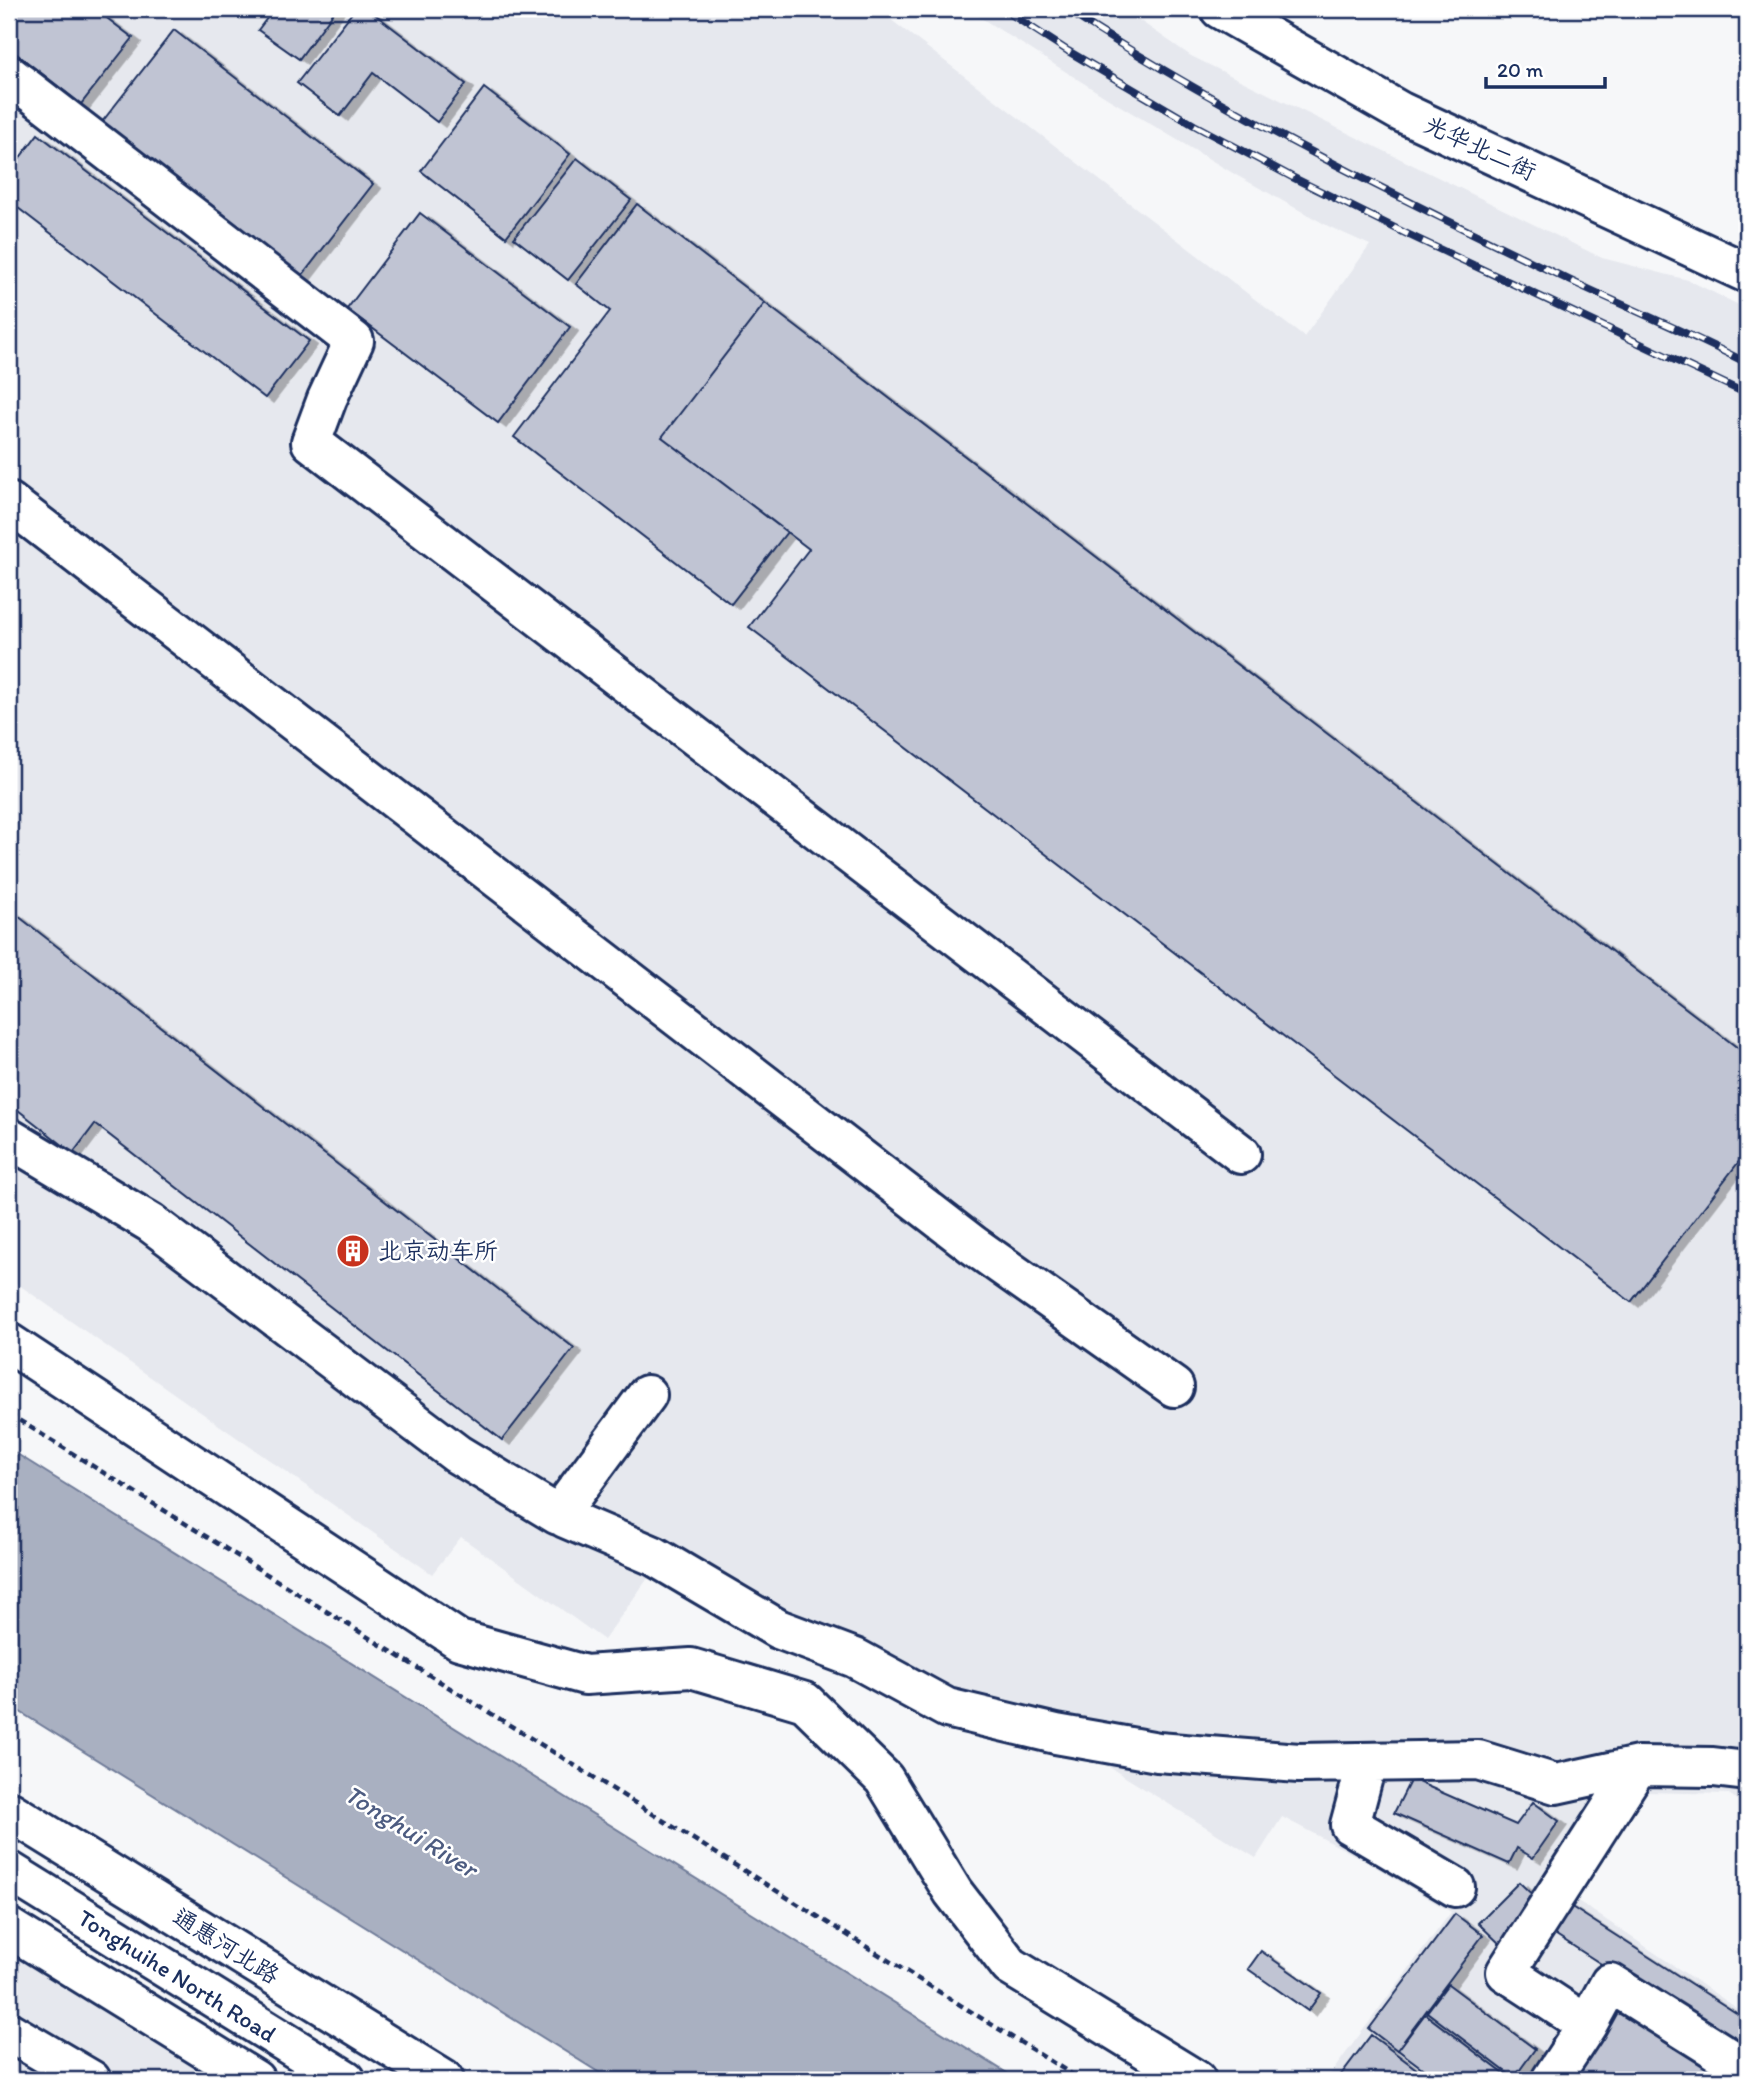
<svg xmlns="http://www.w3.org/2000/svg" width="1756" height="2089" font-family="Itim,'LXGW WenKai TC',sans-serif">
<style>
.built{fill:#e6e8ee}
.water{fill:#a9b0c1;stroke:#707c99;stroke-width:2}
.building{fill:#c0c4d3;stroke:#1b2f5e;stroke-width:2;filter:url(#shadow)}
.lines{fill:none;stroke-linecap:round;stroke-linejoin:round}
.minor-casing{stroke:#1b2f5e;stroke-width:44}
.highway-casing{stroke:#1b2f5e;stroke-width:44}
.path{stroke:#1b2f5e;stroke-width:4.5;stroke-dasharray:7 5;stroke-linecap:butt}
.minor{stroke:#fff;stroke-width:38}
.highway{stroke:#fff;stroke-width:38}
.rail-casing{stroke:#1b2f5e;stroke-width:8}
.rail{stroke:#fff;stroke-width:5;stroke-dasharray:16;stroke-linecap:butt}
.labels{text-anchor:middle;stroke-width:5;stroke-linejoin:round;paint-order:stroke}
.street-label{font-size:24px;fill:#1b2f5e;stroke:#fff}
.poi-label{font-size:24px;fill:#1b2f5e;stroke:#fff;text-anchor:start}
.water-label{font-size:26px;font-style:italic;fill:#4d5c81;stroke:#fff}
</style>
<defs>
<filter id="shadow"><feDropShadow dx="8" dy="4.5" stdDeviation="0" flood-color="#0004"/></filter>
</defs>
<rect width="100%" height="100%" fill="#f6f7f9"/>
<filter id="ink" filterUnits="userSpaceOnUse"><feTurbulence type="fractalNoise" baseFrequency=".0143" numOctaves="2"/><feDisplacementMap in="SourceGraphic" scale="14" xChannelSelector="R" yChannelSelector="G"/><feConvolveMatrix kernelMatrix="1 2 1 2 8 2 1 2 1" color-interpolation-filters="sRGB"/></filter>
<g filter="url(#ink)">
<path class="built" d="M9,9H877L1304,337L1370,245L1330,227L1236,175L1107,98L967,9H1123L1191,56L1602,258L1688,280L1747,309V1807L1729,1794L1644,1792L1569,1895L1747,2015V2080H1326L1451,1912L1364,1860L1282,1817L1256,1858L1101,1762L1041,1754L938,1725L846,1667L653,1571L604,1640L461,1537L432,1574L9,1278Z
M9,1950L222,2080H9Z"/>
<path class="water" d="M9,1449L1018,2080H611L9,1705Z"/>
<path class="building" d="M9,9H95L133,38L81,104L9,48Z
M274,9H336L299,59L258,30Z
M355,9H368L466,84L437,122L373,73L340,116L297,83Z
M174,30L373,184L301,277L102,122Z
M484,88L570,154L506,237L421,171Z
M38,134L309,341L265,398L9,201V172Z
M577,158L631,200L568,280L514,238Z
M637,204L765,303L662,437L787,532L731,604L514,437L610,311L576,284Z
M420,213L570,327L498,423L347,309Z
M765,303L1747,1055V1151L1631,1302L749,627L809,549L662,437Z
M9,909L574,1348L502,1440L95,1124L73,1153L9,1103Z
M1411,1779L1516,1825L1533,1802L1559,1821L1533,1858L1517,1848L1509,1864L1394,1813Z
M1519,1882L1541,1903L1501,1945L1478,1923Z
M1567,1904L1747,2020V2058L1550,1931Z
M1455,1914L1483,1935L1397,2050L1369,2029Z
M1261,1951L1321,1993L1308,2011L1248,1969Z
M1448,1984L1535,2049L1514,2078L1427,2012Z
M1615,2001L1738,2080H1593L1572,2067Z
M1425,2014L1512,2080H1438L1398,2050Z
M1371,2035L1431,2080H1346L1340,2076Z"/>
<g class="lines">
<defs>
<path id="minor" d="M1220,9L1401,112L1747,273
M9,75L354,341L327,399L311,442L1241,1154
M9,502L973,1245L1174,1387
M9,1138L151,1223L457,1454L558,1515L647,1395
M9,1343L459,1640L585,1675L691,1668L805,1702L884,1779L953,1892L1010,1966L1196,2080
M565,1518L654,1556L778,1629L855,1658L947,1708L1056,1734L1158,1752L1299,1763L1478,1760L1556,1784L1638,1766L1713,1767L1747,1771
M1367,1762L1350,1825L1455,1887
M9,1811L444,2080
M1587,2025L1610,1983L1747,2069
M9,2032L91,2080
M1551,2080L1587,2025L1506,1972L1638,1766"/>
<path id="highway" d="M9,1871L346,2080
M9,1928L255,2080"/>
</defs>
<use href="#minor" class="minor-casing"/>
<use href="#highway" class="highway-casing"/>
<path class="path" d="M9,1414L1081,2080"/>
<use href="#minor" class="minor"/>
<use href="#highway" class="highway"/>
<defs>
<path id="rail" d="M1003,9L1068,51L1194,125L1292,177L1405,233L1747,394
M1065,9C1225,113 1397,197 1569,280C1628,308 1689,333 1747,363"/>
</defs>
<use href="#rail" class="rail-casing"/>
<use href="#rail" class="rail"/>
</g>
</g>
<defs>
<symbol id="building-disc" viewBox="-11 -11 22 22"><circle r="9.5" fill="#c8321e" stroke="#fff"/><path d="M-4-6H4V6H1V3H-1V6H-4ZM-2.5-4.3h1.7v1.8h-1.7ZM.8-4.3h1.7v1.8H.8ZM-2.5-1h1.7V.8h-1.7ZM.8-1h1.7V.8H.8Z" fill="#fff"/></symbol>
</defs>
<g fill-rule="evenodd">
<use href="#building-disc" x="334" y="1232" width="38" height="38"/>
</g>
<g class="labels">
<g class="street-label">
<text transform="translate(1480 148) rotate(25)" y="8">光华北二街</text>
<text transform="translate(226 1946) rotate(32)" y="8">通惠河北路</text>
<text transform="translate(177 1976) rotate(32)" y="8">Tonghuihe North Road</text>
</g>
<g class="poi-label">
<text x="378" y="1259">北京动车所</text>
</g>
<g class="water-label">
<text transform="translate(411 1831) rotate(32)" y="9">Tonghui River</text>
</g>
</g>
<rect width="1756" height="2089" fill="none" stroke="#fff" stroke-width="35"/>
<rect x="18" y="18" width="1721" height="2054" fill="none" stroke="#1b2f5e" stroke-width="2.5" filter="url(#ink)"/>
<path d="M1486 77v10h119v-10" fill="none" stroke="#1b2f5e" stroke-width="3.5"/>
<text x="1497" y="77" font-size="21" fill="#1b2f5e" stroke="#ffffff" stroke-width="5" paint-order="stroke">20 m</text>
</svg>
